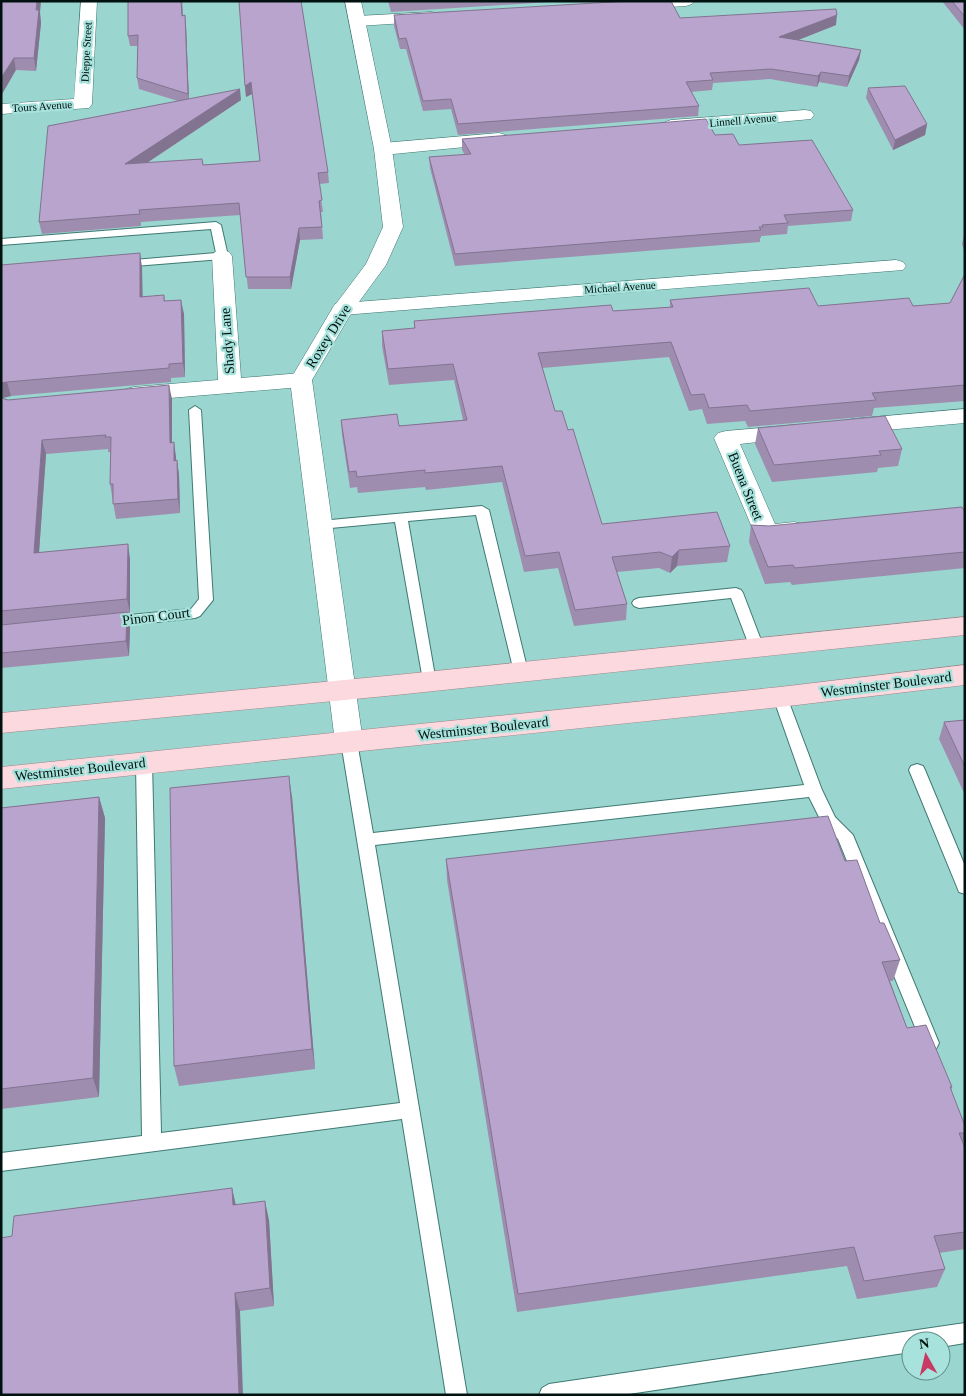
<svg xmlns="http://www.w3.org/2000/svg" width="966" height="1396" font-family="'Times New Roman',serif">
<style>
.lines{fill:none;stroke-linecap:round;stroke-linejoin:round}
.lane-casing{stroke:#3f7973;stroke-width:2}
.street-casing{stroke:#3f7973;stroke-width:1}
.secondary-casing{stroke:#3f7973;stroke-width:1}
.primary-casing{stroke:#a28287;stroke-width:1}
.lane{fill:#fff;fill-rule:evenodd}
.street{fill:#fff;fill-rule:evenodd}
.secondary{fill:#fff;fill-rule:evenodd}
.primary{fill:#fbd9de;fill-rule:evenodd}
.wall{fill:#9f8db0}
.shaded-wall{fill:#827390}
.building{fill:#b9a4cd;stroke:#827390}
.labels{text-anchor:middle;stroke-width:4.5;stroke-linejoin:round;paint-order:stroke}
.far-street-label{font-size:11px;fill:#00110f;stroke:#a7e2dc}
.street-label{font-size:14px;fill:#00110f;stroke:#a7e2dc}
</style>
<rect width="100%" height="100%" fill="#9ad5cf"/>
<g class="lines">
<defs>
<path id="lane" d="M216,222L221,225L228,256L222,259L122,267L116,264L122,261L216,253L211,229L1,245V239Z
M195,406L201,410L213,600L200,616L195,618L110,627L105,625L103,622L105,619L110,617L191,609L199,599L189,410Z
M482,506L489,510L528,672L526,676L521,677L516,676L514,672L476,515L408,521L436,682L434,686L429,687L424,686L395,522L320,529L315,528L313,525L315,522L320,521Z
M736,588L741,590L743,593L764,648L762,652H752L750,648L731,598L639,608L634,606L632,603L634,600L639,598Z
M780,692L785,693L787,697L822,790L835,817L853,835L939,1043L936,1049L930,1051L924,1049L838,839L823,825L809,797L375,845L467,1395H446L402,1119L1,1171V1153L142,1136L136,763L138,759L144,757L150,759L152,763L161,1133L400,1103L341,742L344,738L349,736L354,738L357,742L373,833L804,785L773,697L775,693Z
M917,764L923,766L925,770L965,866V894L959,892L957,887L909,770L911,766Z
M965,1323V1343L941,1347V1341H911V1352L622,1395H539L542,1388L549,1384Z"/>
<path id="street" d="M81,1H97L92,104L89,108L1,114V104L74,99Z
M628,1H694L692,4L686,6L634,9L628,7L626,4Z
M431,12L437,13L439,17L437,21L358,26L352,25L350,21L352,17L358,16Z
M805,110L811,111L814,115L811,119L671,132L665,130L662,126L665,122L671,120Z
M499,133L506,135L508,139L506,143L383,155L376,153L374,149L376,145L383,143Z
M222,250L229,252L232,256L241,378L301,373L309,375L312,380L309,385L301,387L134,401L126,399L123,394L126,389L134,387L218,380L212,256L215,252Z
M896,260L903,262L906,266L903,270L343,315L335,314L332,309L335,304L343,303Z
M965,409V423L852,433L844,431L840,426L844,421L852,419Z
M794,425L802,427L806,432L802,437L740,444L775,524L794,522L803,524L806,530L803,536C788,540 772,543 757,539L714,438L718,433L726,431Z"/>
<path id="secondary" d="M345,1H361L392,149L403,227L386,265L353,310L312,380L363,742L359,749L349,752L339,749L335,742L290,380L332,309L366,264L383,227L374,149Z"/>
<path id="primary" d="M965,617V635L396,695L1,733V713L396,675Z
M965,665V685L780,707L1,789V767L780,687Z"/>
</defs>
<use href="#lane" class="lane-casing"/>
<use href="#street" class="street-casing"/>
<use href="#secondary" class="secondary-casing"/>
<use href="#primary" class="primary-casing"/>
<use href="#lane" class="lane"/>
<use href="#street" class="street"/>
<use href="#secondary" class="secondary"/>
<use href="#primary" class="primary"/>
</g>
<path class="wall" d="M1,1L40,13L41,23L36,71L16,70Z
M128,1H182L183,16L185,15L186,26L189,99L241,100L147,163L202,159L203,165L260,161L252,94L246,97L245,86L328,172L329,183L319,184L323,212H321L323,239L300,240L291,289H248L240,215L141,222V226L42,234L39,222L178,101L139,89L137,78L138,46H130L128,36Z
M388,1H566L391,12Z
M942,1H965V30Z
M394,15L680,18L836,25L798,40L861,50L859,60L847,87L819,82L817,87L770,79L713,83L712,90L691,92L699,106L698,116L458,135L451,109L423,111L406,49H400L394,26Z
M868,88L927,124L925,135L893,150L866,98Z
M715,135L739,145L853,210L851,221L788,226L787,234L761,236V238H760V242L455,266L430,168L429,157L465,155L462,150V139Z
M965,231V253L962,244Z
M1,265L142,267V297L164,295L165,301L184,314L185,377L171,378V382L11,396L2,398L8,400L172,399V442L176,457V460H177L179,475L180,513L116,519L110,484L111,452H108V449L46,454L39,552L130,559V613L127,614L130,627L129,656L1,668Z
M965,274V401L874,408L872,416L748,427L745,421L707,424L702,409L689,411L669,357L542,368L555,411L568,430L602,524L730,546L727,562L677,566L670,573L659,568L617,572L627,604L626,620L574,626L558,568L524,572L502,482L426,490L425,487L358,493L357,487L350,488L342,435L341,420L399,426L463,420L454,380L389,385L382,346V331L414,328V321L613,311L670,307V300L818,306H913L950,303Z
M758,428L902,449L898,466L878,468L877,472L772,482L755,444Z
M965,512V568L792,585L790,582L765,584L749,542L751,525L769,526Z
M965,720V795L939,739L944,722Z
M99,797L105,818L99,1097L1,1109V808Z
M292,797L315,1069L179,1086L174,1066Z
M446,859L845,861L880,923L900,960L893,981H890L907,1028L952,1087L951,1091L965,1126V1138L963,1143L965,1148V1249L939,1253L945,1269L937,1287L857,1299L847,1266L517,1312L447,880Z
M232,1188L236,1205L269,1220L274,1306L240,1311L12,1236Z"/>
<path class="shaded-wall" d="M37,1H41L40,13L41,23L36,71L34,58Z
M181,1H182L183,26L182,16Z
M185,15L186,26L189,104L188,94Z
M837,15L836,25L778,48L779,37Z
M861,50L859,60L847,87L849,76Z
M14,58L16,70L1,96V78Z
M821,72L819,82L817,87L818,76Z
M251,82L252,94L246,97L245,86Z
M240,89L241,100L127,176L125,164Z
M927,124L925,135L893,150L895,140Z
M299,228L300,240L291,289L290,277Z
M140,253L142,267L143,311L140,297Z
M181,300L184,314L185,377L183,363Z
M7,382L11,396L3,398L1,400V383Z
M169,385L172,399V457L170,443Z
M42,440L46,454L38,567L34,553Z
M174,442L176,457V475L174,461Z
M177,460L179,475L180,513L178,499Z
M128,544L130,559V613L127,599Z
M679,550L677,566L670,573L672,557Z
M127,612L130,627L129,656L126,641Z
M289,776L292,797L315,1069L312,1049Z
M99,797L105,818L99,1097L93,1078Z
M232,1188L236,1207L233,1205Z
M265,1201L269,1220L274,1306L270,1288Z
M235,1293L240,1311L243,1395H239Z"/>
<path class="building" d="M1,1H37L36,10H39L34,58H14L1,78Z
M128,1H181L182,16L185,15L188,94L137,78L138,35L128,36Z
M239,1H301L328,172L318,173L322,200L319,201L322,227L299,228L290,277H246L239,203L139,210L140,214L39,222L48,126L240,89L125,164L202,159L203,165L260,161L251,82L245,86Z
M629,1H671L680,18L836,9L837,15L779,37L861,50L849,76L821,72L818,76L771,69L710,73L713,80L686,82L699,106L458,124L451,99L423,101L406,38L399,39L394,15Z
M952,1H965V17Z
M905,86L927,124L895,140L868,88Z
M706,119L715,135L733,134L739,145L812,140L853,210L784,215L788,223L762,225L763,227H759L761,230L455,254L429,157L471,154L462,139Z
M140,253V297L164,295V301L181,300L183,363L169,364V368L7,382L1,383V265Z
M965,274V385L872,393L876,400L750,411L747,405L709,408L704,394L691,395L671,342L538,353L555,411H562L568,430L573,429L602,524L717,512L730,546L679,550L672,557L660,552L612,557L627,604L575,610L559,552L525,556L502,466L425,473V470L357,477L356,471L349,472L341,420L397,414L399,426L467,420L453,364L388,369L382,331L415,328L414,321L611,305L613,311L673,307L670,300L809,288L818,306L909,298L913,306L950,303Z
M169,385L170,443L174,442V461L177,460L178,499L113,504V484H110L111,437H105L106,435L42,440L34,553L128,544L127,599L1,611V398L8,400Z
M885,416L902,449L879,451L881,455L774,465L758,428Z
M962,507L965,512V552L795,568L793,565L768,567L751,525L769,526Z
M127,612L126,641L1,653V625Z
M965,720V767L944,722Z
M289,776L312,1049L174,1066L170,788Z
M99,797L93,1078L1,1089V808Z
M828,816L845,861L857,860L880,923H884L900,960L882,962L907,1028L926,1025L952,1087H950L965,1126V1133H959L965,1148V1232L934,1236L945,1269L864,1281L854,1247L518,1294L446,859Z
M232,1188L233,1205L265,1201L270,1288L235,1293L239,1395H1V1238L12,1236L14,1216Z"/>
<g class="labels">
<g class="far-street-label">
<text transform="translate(86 52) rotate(-87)" y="4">Dieppe Street</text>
<text transform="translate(42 106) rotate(-4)" y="4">Tours Avenue</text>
<text transform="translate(743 120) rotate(-5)" y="4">Linnell Avenue</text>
<text transform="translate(620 287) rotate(-4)" y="4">Michael Avenue</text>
</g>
<g class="street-label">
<text transform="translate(328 336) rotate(-58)" y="5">Roxey Drive</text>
<text transform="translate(227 341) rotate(-94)" y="5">Shady Lane</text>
<text transform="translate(746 486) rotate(68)" y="5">Buena Street</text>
<text transform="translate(156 616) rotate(-7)" y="5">Pinon Court</text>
<text transform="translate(886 684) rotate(-7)" y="5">Westminster Boulevard</text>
<text transform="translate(483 728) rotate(-6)" y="5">Westminster Boulevard</text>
<text transform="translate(80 769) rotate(-6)" y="5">Westminster Boulevard</text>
</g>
</g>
<rect width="966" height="1396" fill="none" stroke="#00110f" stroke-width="5"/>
<g transform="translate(926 1356) rotate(352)"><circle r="24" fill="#a7e2dc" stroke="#648e8a"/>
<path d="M0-4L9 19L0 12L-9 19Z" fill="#c83a63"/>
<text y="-8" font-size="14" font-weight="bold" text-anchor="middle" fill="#00110f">N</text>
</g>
</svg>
